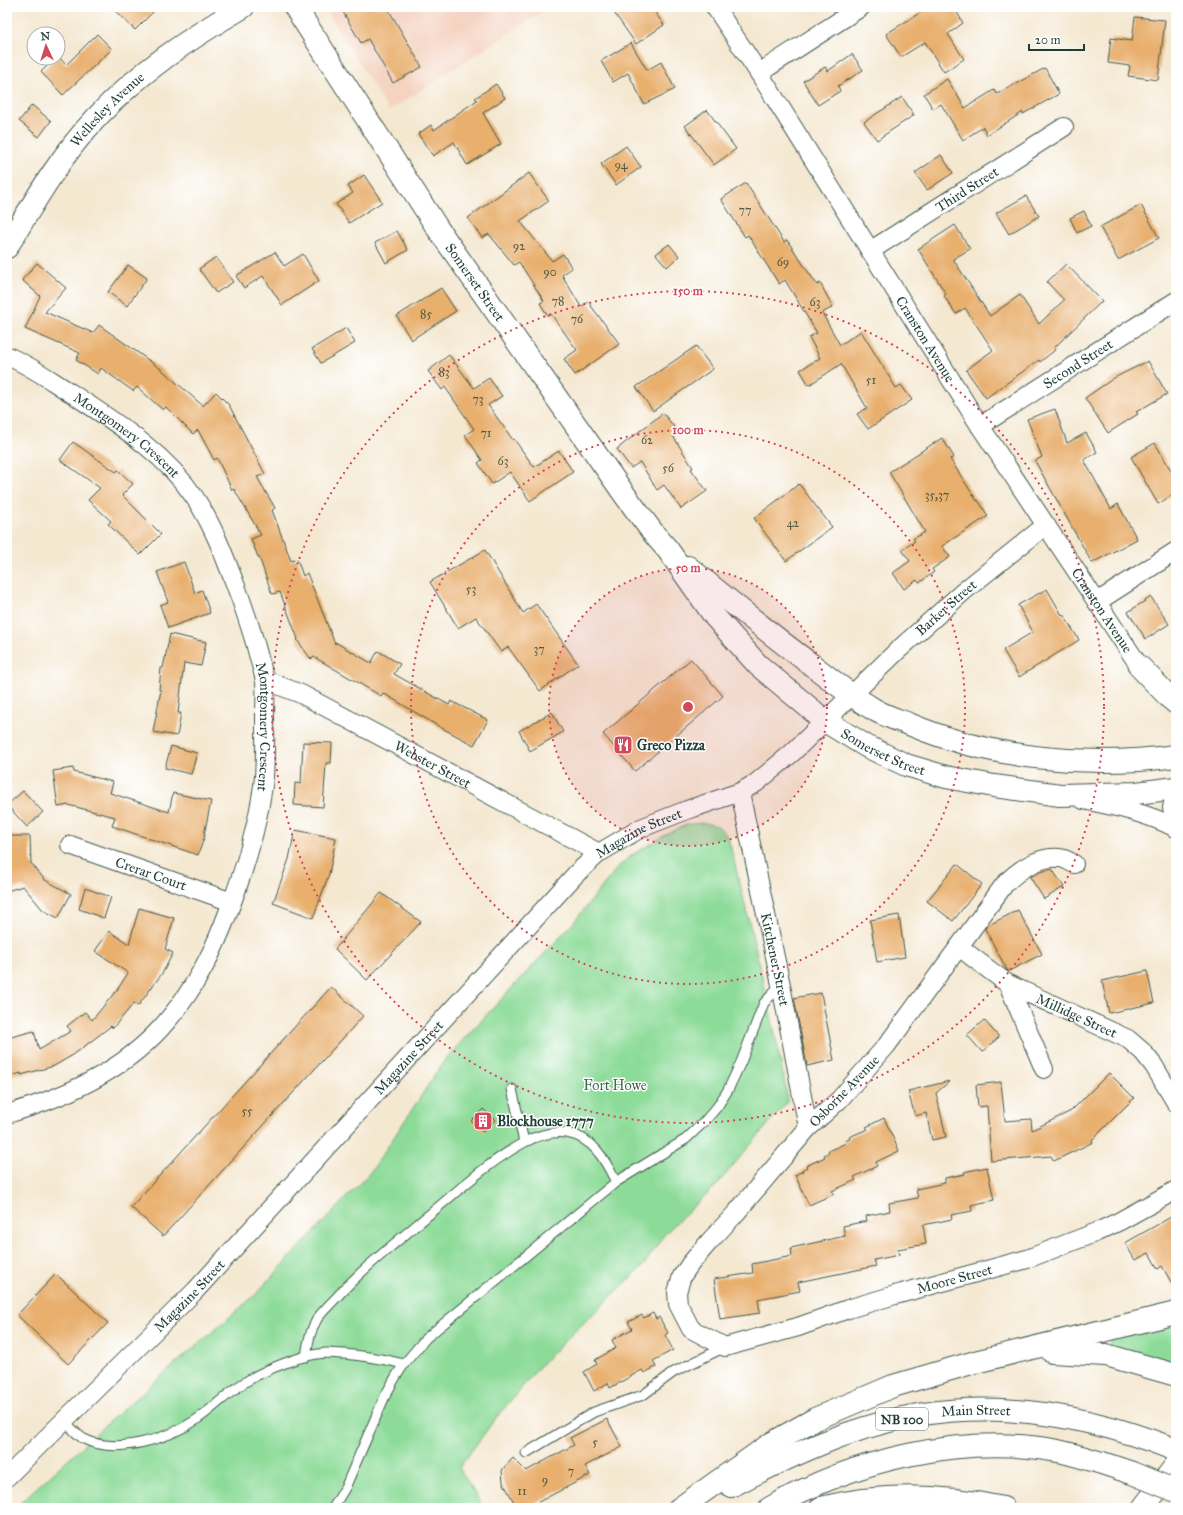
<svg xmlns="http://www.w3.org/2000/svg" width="1183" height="1515" font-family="'IM FELL Great Primer',serif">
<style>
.built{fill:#f4d3c1}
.green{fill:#8ddb99;stroke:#568c66}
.building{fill:#e8af6d}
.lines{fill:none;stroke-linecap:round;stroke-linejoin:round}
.lane-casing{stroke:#3f574c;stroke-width:11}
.street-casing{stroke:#3f574c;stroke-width:20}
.secondary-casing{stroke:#3f574c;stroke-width:24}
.primary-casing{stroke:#3f574c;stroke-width:24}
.lane{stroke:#fff;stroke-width:9}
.street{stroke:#fff;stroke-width:18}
.secondary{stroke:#fff;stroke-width:22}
.primary{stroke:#fff;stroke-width:22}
.primary-bridge-casing{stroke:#3f574c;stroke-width:24;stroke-linecap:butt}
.primary-bridge{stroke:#fff;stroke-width:22}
.ring{fill:none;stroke:#d1495b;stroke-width:2;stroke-dasharray:2 4}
.labels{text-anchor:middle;stroke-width:3;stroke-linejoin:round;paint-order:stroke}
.number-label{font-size:12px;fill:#515a42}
.shield{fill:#fff;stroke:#627771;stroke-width:1}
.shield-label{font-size:13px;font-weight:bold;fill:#1f3d34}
.street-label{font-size:14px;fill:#1f3d34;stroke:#fff}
.poi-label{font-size:14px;font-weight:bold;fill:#1f3d34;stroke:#fff;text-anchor:start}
.park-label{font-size:14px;fill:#3a644d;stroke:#fff}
.centre{fill:#d1495b;stroke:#fff;stroke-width:2}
.ring-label{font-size:12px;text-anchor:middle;font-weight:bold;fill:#d1495b;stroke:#fff;stroke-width:3;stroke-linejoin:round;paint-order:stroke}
</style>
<rect width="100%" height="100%" fill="#fff"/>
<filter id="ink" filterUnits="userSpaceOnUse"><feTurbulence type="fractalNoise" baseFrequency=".025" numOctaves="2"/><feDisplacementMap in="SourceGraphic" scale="8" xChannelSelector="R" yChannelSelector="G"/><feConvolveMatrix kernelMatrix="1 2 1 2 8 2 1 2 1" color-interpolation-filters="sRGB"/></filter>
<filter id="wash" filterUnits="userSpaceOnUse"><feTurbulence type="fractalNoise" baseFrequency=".012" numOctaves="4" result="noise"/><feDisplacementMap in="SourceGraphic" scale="16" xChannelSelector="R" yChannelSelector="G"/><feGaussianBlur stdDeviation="0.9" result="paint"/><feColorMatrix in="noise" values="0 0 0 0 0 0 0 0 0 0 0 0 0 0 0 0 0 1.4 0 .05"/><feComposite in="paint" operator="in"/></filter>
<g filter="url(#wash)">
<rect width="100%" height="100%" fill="#f4e8d1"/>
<path class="built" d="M324,7H549L389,111Z"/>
<path class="green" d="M704,823L718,826L728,837C750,924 772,1012 788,1101L714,1188L684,1215L664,1235L644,1265L545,1360L495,1419L459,1468L484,1508H16L23,1500L114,1417L254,1296L373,1169L446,1058L574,922L618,867L632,855L667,834L688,824Z
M1176,1322V1367L1109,1349L1110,1339Z"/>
<g id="blocks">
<path class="building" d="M111,7H158L135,30Z
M352,7H387L422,67L393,83L368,39L361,43L343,12Z
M610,7H651L664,25L636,44Z
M929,7H954L963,23L948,34L964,59L944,72L925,42L901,57L886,34Z
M1135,17L1165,20L1158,80L1128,76L1130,66L1108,63L1111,38L1132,41Z
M97,34L112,49L63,95L41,72L55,58H58V56L66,65Z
M631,43L647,70L661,62L675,89L644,104L628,73L613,82L601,61Z
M852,54L863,70L838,86L840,91L818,105L803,81L825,67L828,71Z
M1045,68L1059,94L1023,114V112L987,135L983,127L963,140L941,104L933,109L924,94L947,79L965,108L994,90L997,94Z
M496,84L505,98L483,113L501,144L467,165L454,142L433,156L418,134L431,125L434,130L477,100L475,98Z
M902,97L914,115L877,140L864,122Z
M32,105L51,121L39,137L19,121Z
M707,110L736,149L714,165L685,126Z
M626,146L641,167L616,185L601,164Z
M941,155L953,173L927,190L915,173Z
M529,173L549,201L520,221L552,261L563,254L572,268L562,275L581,307L588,302L619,343L618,345L575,375L564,359L577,350L551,314L548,316L540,303L544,301L519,262L514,265L489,234L482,238L468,218Z
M364,175L382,202L349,223L336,204L353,193L348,186Z
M746,183L784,242L787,240L817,285L820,283L833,307L822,313L840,345L861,331L896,388L901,385L912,400L868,429L857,414L867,408L841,364L809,385L800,370L820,358L809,337L817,333L785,280L779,284L748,235L745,237L721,199Z
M1026,196L1039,216L1009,234L996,213Z
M1141,205L1159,238L1118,260L1100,227Z
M1084,211L1091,226L1077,233L1070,218Z
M955,225L970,249L953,259L990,316L1020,295L1039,324L1064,300L1047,282L1066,264L1102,301L1054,348L1055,350L1040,362L1039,360L986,398L966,370L993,350L965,308L956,314L944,296L946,294L918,249Z
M397,231L408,250L386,263L375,243Z
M669,244L679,256L667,267L656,254Z
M275,252L284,266L303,254L319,281L282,305L263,276L244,288L236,276Z
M216,257L233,282L216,293L199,269Z
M37,263L66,288L45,312L93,333L99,325L161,369L203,406L216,392L229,405L265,474L257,477L275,508L272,510L291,561L297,559L303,576L307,573L335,644V642L371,663L378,651L400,664L394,674L449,705L451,701L488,720L474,745L438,726L383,693L381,696L314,657L311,659L297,640L298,639L280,592L272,594L259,557H258L251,539L261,535L234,489L232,490L217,458L214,460L198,430L193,434L166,407L163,410L137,387L133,391L101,368L98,374L76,360L80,353L25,329L40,296L22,280Z
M128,265L147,278L127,306L108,292Z
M441,288L456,311L411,340L397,316Z
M346,328L355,343L321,363L312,349Z
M696,346L713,369L653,411L636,387Z
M449,355L474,388L489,378L502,396L488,405L513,440L514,439L534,467L559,451L573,472L530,501L510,472L492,484L478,463L482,460L465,435L474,429L445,387L442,390L428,371Z
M1148,361L1167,394L1136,412L1138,414L1108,433L1085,398L1114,378Z
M1055,409L1067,443L1086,433L1097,452L1084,460L1111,509L1118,504L1137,539L1092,563L1035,461L1042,457L1027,419Z
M663,413L678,432L673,436L693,468L691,469L707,491L681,509L664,485L657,490L640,462L631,468L617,449Z
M942,438L954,457L950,459L977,501L978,500L988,516L942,546L950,557L932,569L934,572L919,583L917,580L904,589L893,573L910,561L902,550L915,541L913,539L925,532L889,472Z
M73,442L116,472L118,470L133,484L122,495L161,534L140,555L108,524L111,521L88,500L100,488L60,460Z
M1155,443L1176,479V493L1158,504L1131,457Z
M799,484L832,527L786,561L754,518Z
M485,550L523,613L536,604L578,664L540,691L508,647L501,652L476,617L458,628L430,582Z
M184,562L195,593L202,590L210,613L168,628L160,605L168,602L157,572Z
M1047,589L1062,615L1063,614L1079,640L1019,677L1003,650L1033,632L1018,605Z
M1151,597L1169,624L1146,639L1128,612Z
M170,634L206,642L201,666L184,663L178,713H181L177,736L153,732L161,690H159L161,668H163Z
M691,659L723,696L635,771L603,734Z
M552,712L563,732L530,751L519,731Z
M303,742L332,743L331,763H326L323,807L294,805L295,783L301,784Z
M171,746L197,753L191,774L165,768Z
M73,768L74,772L113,782L110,793L169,812L173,793L211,801L204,835H205L198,855L112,826L115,817L68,805L58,807L53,771Z
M23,791L43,812L27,827L7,805Z
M295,830L336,838L329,874L313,918L273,903L289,859Z
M7,836H30L31,863L45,880L71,894L58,918L43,910L23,886L7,891Z
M957,864L982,884L953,921L927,901Z
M1052,869L1064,887L1044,899L1030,877L1040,872Z
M85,888L111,897L104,918L79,909Z
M381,893L421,922L367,980L335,949Z
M139,908L174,918L165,949L173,953L163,972L138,1006L134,1003L113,1028L111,1026L73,1055L54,1066L21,1075V1073L7,1077V1038L34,1031L39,1050L71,1031L67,1026L85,1012L92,1020L117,990L128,973L95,951L109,931L129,944Z
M1018,910L1042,954L1009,971L1007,970L985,929L987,926Z
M899,915L905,957L877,962L870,920Z
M1147,971L1154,1003L1109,1013L1102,981Z
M331,987L363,1016L163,1236L131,1207Z
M821,993L834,1060L807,1066L794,998Z
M984,1020L999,1037L982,1052L967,1035Z
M1109,1073L1134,1098L1092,1140L1093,1142L1054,1161L1051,1156L991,1161L987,1106L978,1107L976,1085L1001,1082L1005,1121L1031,1119L1032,1130L1071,1111Z
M950,1081L936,1093L946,1137L932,1140L926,1113L915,1116L908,1091Z
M483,1109L495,1120L483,1132L471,1121Z
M884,1118L899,1151L876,1162L877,1166L854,1177L856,1180L832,1191L834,1194L809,1205L795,1175L803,1171L802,1170L807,1167L806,1166L825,1157L824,1155L829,1153L828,1151L846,1143L845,1141L850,1139L849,1137L868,1129L866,1127Z
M987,1167L994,1200L971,1205L972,1211L951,1215L952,1219L923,1225L926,1244L898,1249L899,1255L874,1260L876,1266L798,1282L800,1291L758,1299L760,1313L720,1319L714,1279L753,1273L752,1264L792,1256L791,1248L845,1236L843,1226L867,1221L866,1216L890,1211L889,1203L918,1198L916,1189L945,1183V1178L965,1174L964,1172Z
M1171,1217L1176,1225V1291L1162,1266L1158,1269L1149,1253L1135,1260L1125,1243Z
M56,1274L108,1323L68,1364L17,1315Z
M653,1313L656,1319L659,1317L668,1333L665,1335L673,1350L653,1361L656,1367L644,1373L642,1370L610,1388L608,1383L594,1391L584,1372L597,1364L595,1360L616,1348L612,1340L632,1329L628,1322L642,1315L644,1318Z
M607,1419L622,1447L585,1466L590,1475L527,1508H517L503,1482L502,1470L513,1458L526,1471L574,1445L570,1438Z"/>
</g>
</g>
<g filter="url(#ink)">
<use href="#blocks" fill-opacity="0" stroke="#3f574c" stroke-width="1"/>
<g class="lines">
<defs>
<path id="lane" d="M512,1089L524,1142
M306,1357C308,1343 310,1331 317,1319C322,1312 329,1305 335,1299C362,1269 394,1244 425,1218C457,1192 487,1163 523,1143C535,1136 552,1131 567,1133C594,1138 605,1160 616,1182
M64,1421C70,1426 77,1435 84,1439C116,1455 168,1439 196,1420C214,1408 228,1392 247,1381C259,1373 272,1368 285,1363C298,1358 312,1354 326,1353C332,1353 338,1354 344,1354C365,1356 384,1359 404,1364
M526,1453L594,1412L643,1395L674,1372L725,1347
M333,1508L345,1488L385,1396L395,1378L404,1364L426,1338L616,1182L686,1139L704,1122L717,1107L728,1090L741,1062L764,1003L781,985"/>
<g id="street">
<path id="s1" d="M715,7L759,73L980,426L1140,667"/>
<path d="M759,73L861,7"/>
<path id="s2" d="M870,251L1064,127"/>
<path id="s3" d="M7,356C30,365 50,380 71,393C116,423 164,452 195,498C215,528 227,563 240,597C247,617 254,637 259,658C261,666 264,674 265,682C266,693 265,705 265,716C265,739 266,763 263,786C257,828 245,869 229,910C214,951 196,987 167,1021C126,1070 67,1097 7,1114"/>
<path id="s4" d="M980,426L1176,301"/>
<path d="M1097,602L1176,551"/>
<path id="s5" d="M265,680L301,694L599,853"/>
<path id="s6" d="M740,792L781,985L808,1128"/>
<path d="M1083,800C1114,806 1147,813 1176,828"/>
<path d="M1176,827L1172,808L1176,788"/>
<path id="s7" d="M70,845L232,902"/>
<path id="s8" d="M1074,864C1069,861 1064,858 1059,858C1038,856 1017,871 1004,885L887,1045L839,1100L808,1128L736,1213L709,1242L691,1263L682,1276L677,1292L678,1304L691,1329L725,1347L798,1327L848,1309L895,1295L1027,1259L1097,1232L1120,1221L1176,1190"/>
<path id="s9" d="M959,947L1008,984L1128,1039L1143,1052L1154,1066L1176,1103"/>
<path d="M1008,984L1044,1069"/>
<path id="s10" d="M7,1477L195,1291L576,874L599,853L641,828L687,810L740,792L756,783L792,753L896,652L964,591L1046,525"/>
</g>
<g id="secondary">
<path id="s11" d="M295,7L438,229L627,498L654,534L668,550L715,617L758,665L825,721L866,746L906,765L946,777L994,786L1060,795L1136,793L1176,788"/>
<path id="s12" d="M7,247C34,202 61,155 97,117C139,72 190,38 243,7"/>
<path d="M688,567C730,601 772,636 816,668C835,683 854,698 875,710C885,716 898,720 909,724C991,759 1088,768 1176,756"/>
<path d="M1140,667L1170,698L1176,703"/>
<path d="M1143,1508L1176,1465"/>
</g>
<g id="primary">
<path d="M1052,1352L1106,1355L1176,1375"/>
<path id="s13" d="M731,1486C791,1455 855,1425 923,1414C1009,1401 1096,1418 1176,1450"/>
<path d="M680,1508L772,1443L815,1419L893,1386L975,1362L1176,1313"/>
<path d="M770,1508C852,1460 963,1433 1058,1451C1073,1454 1088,1459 1102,1463"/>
<path d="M821,1508C880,1493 943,1495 1003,1508"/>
</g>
</defs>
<use href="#lane" class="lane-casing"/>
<use href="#street" class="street-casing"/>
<use href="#secondary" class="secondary-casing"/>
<use href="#primary" class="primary-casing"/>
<use href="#lane" class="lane"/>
<use href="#street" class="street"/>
<use href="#secondary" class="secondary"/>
<use href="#primary" class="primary"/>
<defs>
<path id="primary-bridge" d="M1102,1463L1132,1473L1176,1491"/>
</defs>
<use href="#primary-bridge" class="primary-bridge-casing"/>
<use href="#primary-bridge" class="primary-bridge"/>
</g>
</g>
<circle cx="688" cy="707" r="139" fill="#d1495b" fill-opacity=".12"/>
<g class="ring">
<circle cx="688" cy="707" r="139"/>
<circle cx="688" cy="707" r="277"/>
<circle cx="688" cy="707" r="416"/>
</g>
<defs>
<symbol id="restaurant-square" viewBox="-11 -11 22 22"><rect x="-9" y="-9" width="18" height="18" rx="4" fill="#d1495b" stroke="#fff"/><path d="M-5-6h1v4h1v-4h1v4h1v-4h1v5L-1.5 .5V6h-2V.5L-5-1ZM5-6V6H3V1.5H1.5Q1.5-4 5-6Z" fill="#fff"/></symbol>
<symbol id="building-square" viewBox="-11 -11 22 22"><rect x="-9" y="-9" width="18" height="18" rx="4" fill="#d1495b" stroke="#fff"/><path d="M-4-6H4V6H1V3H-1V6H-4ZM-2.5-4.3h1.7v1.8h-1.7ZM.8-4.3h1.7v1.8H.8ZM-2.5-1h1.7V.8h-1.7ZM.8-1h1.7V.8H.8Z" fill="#fff"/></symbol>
</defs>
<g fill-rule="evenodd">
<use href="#restaurant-square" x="612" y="734" width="22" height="22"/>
<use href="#building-square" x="472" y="1110" width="22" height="22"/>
</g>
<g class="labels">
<g class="number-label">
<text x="621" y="169">94</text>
<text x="745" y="214">77</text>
<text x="519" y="250">92</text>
<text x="783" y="266">69</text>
<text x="550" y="276">90</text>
<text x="558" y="305">78</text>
<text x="815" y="306">63</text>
<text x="426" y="318">85</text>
<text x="577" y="323">76</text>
<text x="444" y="376">83</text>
<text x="871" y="384">51</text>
<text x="478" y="403">73</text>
<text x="486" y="437">71</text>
<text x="647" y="444">62</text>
<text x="503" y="465">63</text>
<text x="668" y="472">56</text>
<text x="937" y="499">35,37</text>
<text x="793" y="527">42</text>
<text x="471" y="593">53</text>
<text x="539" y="653">37</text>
<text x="247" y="1115">55</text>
<text x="595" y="1446">5</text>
<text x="571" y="1475">7</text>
<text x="545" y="1484">9</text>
<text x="522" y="1495">11</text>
</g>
<rect class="shield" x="876" y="1408" width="52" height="22" rx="3"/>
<g class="shield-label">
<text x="902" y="1424">NB 100</text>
</g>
<g class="street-label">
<text dy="5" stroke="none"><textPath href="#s12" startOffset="171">Wellesley Avenue</textPath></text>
<text dy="5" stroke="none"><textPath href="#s2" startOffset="115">Third Street</textPath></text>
<text dy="5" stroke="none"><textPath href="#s11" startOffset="329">Somerset Street</textPath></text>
<text dy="5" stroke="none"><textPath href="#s1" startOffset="393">Cranston Avenue</textPath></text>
<text dy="5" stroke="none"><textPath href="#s4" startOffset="116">Second Street</textPath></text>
<text dy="5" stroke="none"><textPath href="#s3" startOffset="144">Montgomery Crescent</textPath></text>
<text dy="5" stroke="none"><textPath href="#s10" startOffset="1292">Barker Street</textPath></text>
<text dy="5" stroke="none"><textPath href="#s1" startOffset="717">Cranston Avenue</textPath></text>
<text dy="5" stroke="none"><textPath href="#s3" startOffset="480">Montgomery Crescent</textPath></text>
<text dy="5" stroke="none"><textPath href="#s11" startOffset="959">Somerset Street</textPath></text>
<text dy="5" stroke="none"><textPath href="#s5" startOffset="188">Webster Street</textPath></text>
<text dy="5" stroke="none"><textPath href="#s10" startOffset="905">Magazine Street</textPath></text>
<text dy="5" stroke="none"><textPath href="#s7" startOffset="86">Crerar Court</textPath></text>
<text dy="5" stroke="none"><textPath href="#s6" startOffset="171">Kitchener Street</textPath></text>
<text dy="5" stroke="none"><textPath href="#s9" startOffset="137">Millidge Street</textPath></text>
<text dy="5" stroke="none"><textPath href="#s10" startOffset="581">Magazine Street</textPath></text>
<text transform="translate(844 1091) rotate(-46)" y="5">Osborne Avenue</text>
<text dy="5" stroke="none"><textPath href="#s8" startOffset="922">Moore Street</textPath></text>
<text dy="5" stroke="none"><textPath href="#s10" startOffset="257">Magazine Street</textPath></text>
<text dy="5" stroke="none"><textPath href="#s13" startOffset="259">Main Street</textPath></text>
</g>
<g class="poi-label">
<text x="637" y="750">Greco Pizza</text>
<text x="497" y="1126">Blockhouse 1777</text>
</g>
<g class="park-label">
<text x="615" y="1090">Fort Howe</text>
</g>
</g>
<circle cx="688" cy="707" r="6" class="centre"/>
<g class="ring-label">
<text x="688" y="295">150 m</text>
<text x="688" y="434">100 m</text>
<text x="688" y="572">50 m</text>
</g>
<rect width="1183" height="1515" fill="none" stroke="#fff" stroke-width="24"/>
<g transform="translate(46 46) rotate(356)"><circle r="19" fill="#ffffff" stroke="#a5b1ae"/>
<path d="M0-3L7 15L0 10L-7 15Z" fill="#d1495b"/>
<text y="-6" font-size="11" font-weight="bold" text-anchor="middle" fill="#1f3d34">N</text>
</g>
<path d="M1029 44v6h55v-6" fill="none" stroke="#1f3d34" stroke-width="2"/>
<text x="1035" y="44" font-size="12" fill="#1f3d34" stroke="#ffffff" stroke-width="3" paint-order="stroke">20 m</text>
</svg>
